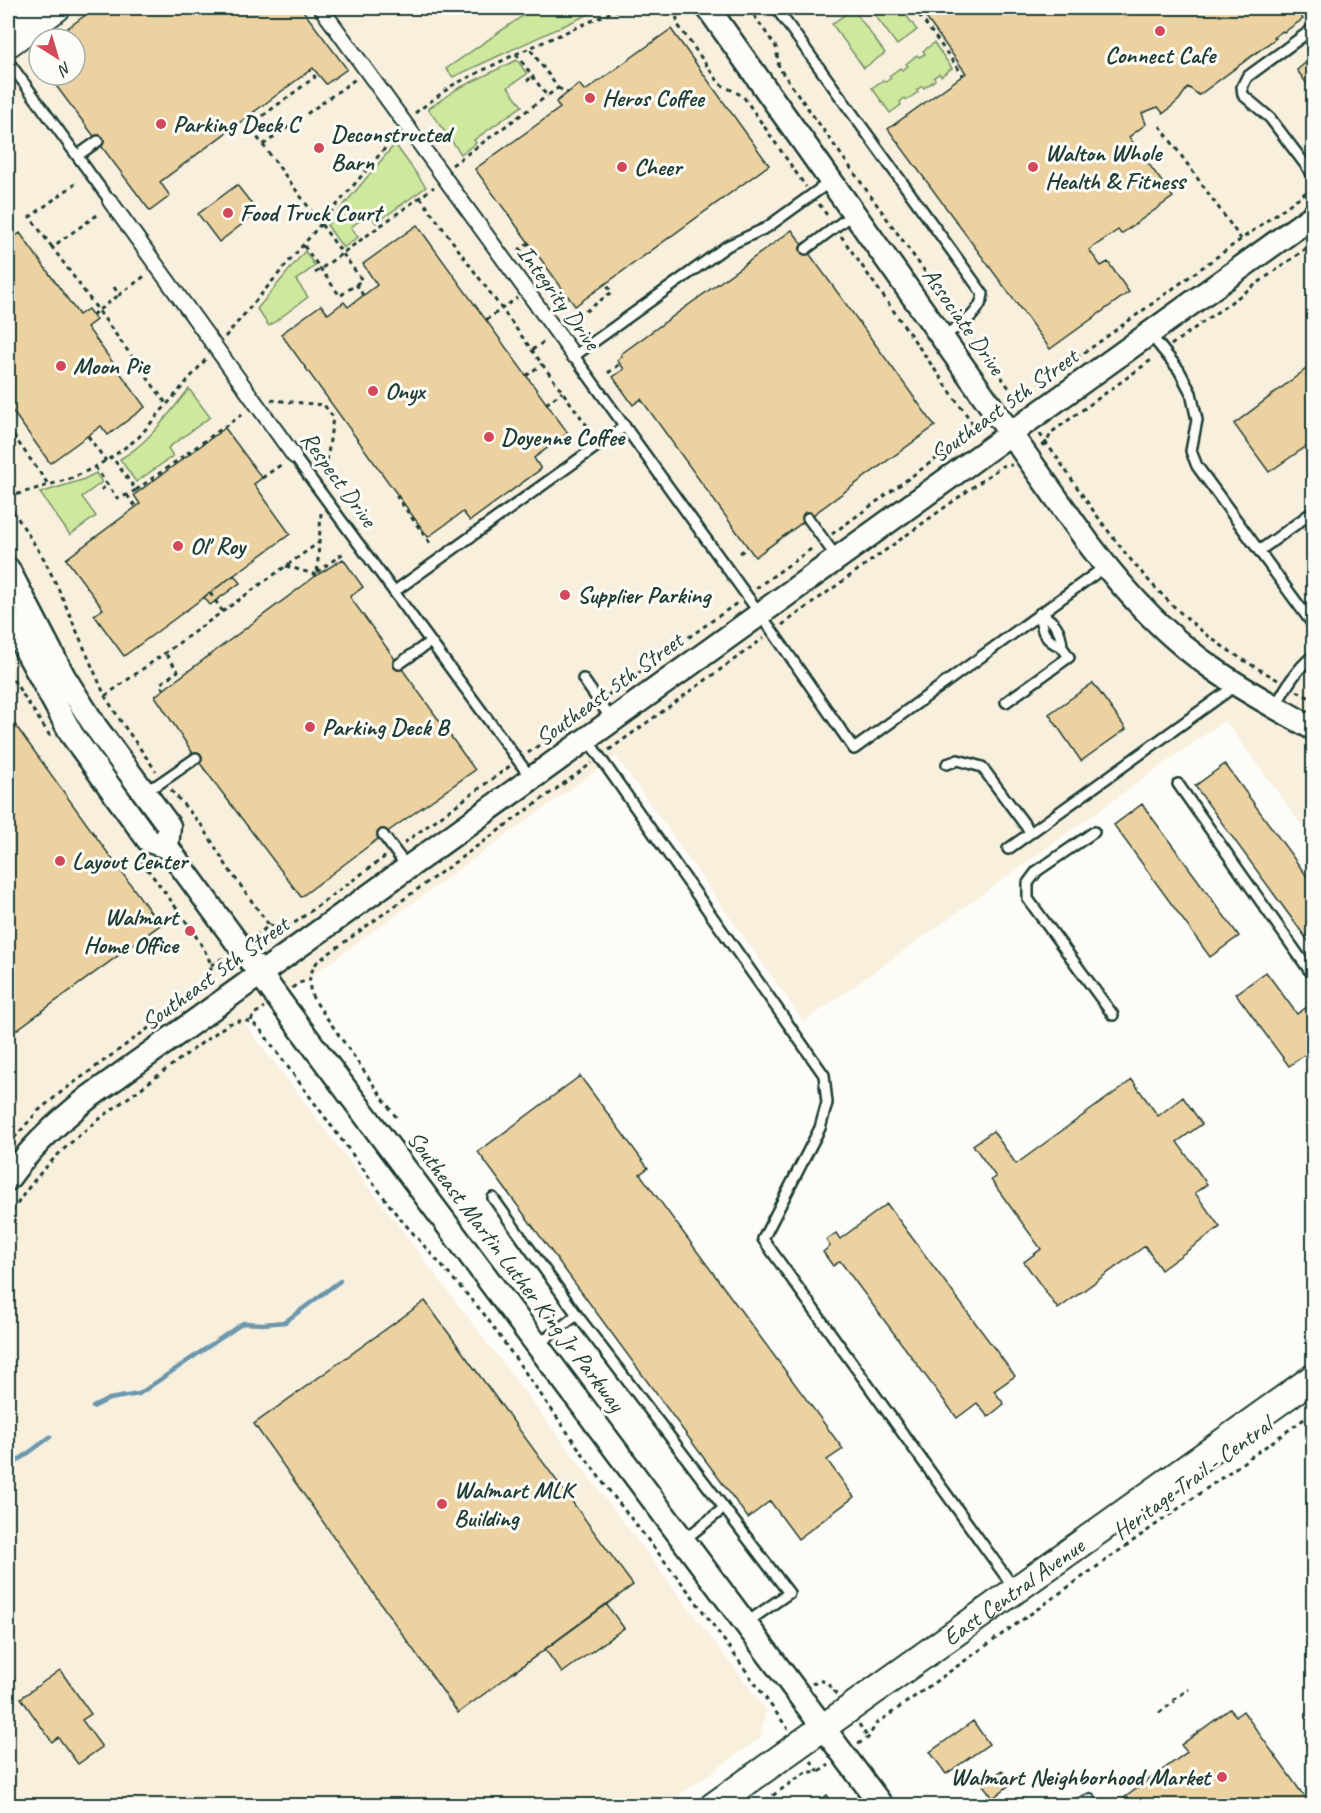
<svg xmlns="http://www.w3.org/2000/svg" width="1321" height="1813" font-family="Caveat,sans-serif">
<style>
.built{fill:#f8efdd;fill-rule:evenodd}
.green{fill:#cee89e;stroke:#769269;stroke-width:1.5}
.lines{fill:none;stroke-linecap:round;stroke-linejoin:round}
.stream{stroke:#6c97ad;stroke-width:4.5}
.building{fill:#ecd2a1;stroke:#1f3d34;stroke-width:1.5}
.service-casing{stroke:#1f3d34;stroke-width:14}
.pedestrian-casing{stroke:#1f3d34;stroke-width:18}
.tertiary-casing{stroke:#1f3d34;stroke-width:27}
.secondary-casing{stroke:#1f3d34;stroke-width:30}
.path{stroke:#1f3d34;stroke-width:3;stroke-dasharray:4.5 4.5;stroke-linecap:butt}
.service{stroke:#fdfcf7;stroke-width:9}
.pedestrian{stroke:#fdfcf7;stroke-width:14}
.tertiary{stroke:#fdfcf7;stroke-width:22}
.secondary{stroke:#fdfcf7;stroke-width:26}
.poi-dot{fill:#d1495b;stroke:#fdfcf7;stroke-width:2}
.labels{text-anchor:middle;stroke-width:6;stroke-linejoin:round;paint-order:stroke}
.poi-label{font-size:24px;font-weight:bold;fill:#1f3d34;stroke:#fdfcf7;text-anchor:start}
.street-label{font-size:24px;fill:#1f3d34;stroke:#fdfcf7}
</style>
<rect width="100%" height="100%" fill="#fdfcf7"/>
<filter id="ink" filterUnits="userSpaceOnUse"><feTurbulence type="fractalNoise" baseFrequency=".0167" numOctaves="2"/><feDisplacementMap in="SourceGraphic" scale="12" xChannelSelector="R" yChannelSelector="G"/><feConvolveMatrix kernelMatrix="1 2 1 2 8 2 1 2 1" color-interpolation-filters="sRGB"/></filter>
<g filter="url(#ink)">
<path class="built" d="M8,8H1313V841L1225,720L804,1022L616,756L245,1024L766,1710L760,1738L665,1805L8,1806ZM39,39H75V75H39Z"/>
<path class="green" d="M534,8H602L453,77L446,69Z
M870,8H901L917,30L897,45Z
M853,9L885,53L864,68L832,24Z
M934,43L952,68L941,76L939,74L934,77L935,80L924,88L922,86L917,90L918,92L907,100L905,98L900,102L901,105L890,113L872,88L883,80L885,82L891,78L889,76L900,68L902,70L908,66L906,64L917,55L919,57L925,54L923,51Z
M517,60L527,74L508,87L522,106L474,140L476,143L461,154L428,109L457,89Z
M395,144L426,187L376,223L370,214L351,227L358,237L343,248L327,225Z
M305,251L315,266L296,280L308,297L269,326L257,309Z
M189,389L210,417L168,448L173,456L136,482L120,459C148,444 168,414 189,389Z
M96,473L102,482L82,497L96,516L70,535L40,493L82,480Z"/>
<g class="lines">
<path class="stream" d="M93,1407L109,1399L139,1394L243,1323L263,1324L285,1322L340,1281
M8,1468L50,1437"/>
</g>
<path class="building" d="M95,8H301L347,69L326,84L313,68L160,182L170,196L150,211L48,75H75V39H53Z
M919,8H1312L1301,16L1303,19L1284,32L1283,31L1274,37L1276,38L1199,95L1188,87L1179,100L1164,113H1163L1158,107L1142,113L1146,124L1129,137L1173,197L1121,234L1118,230L1089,250L1101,266L1108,262L1129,292L1050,349L888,129L966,73Z
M671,29L769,165L575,306L475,169L560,108L556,102L579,84L585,91Z
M39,49V62L33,54Z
M1312,57L1314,79L1307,84L1297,70Z
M237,185L258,212L219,242L198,214Z
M417,225L568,433L534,458L541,469L470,521L463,512L428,537L281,334L321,305L328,314L344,302L348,307L377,285L363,264Z
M792,230L935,426L755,557L641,399L633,405L613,377L624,369L617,360L622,356L621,354Z
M20,233L79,315L88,309L96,320L87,327L145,407L108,435L101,426L50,463L8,405V242Z
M1314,363V430L1310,433L1314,441L1269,472L1234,424Z
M225,428L262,478L254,484L290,534L124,656L94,615L103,609L66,559L140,504L134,495Z
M343,559L363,587L350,597L475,770L383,835L301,897L196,758L155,696L317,575Z
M234,575L240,583L210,605L204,597Z
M1093,683L1126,729L1081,761L1049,714Z
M8,715L160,925L8,1036Z
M1225,764L1314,886V949L1195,786Z
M1142,804L1239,936L1210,957L1114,825Z
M1266,972L1297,1014L1314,1002V1048L1289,1066L1236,994Z
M580,1076L648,1168L640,1174L843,1449L827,1460L854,1497L798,1539L770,1501L748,1518L478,1152Z
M1132,1080L1158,1116L1183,1097L1202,1124L1177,1142L1207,1184L1195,1193L1220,1227L1161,1270L1145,1246L1058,1309L1024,1262L1041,1249L991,1180L996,1177L973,1145L993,1131L1016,1164Z
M887,1204L1015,1376L994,1391L1004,1404L988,1417L977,1403L957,1418L840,1261L833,1266L823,1252L830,1246L826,1240L836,1233L840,1239Z
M425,1301L633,1585L458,1713L254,1424Z
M606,1604L624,1628L562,1673L545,1649Z
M60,1670L91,1714L82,1720L102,1747L78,1764L58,1737L52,1742L21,1698Z
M1230,1709L1236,1716L1243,1711L1309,1803L1305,1806H1113L1187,1752L1181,1745Z
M973,1721L989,1744L946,1774L930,1752Z
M1002,1770L1012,1783L993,1798L983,1785Z
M827,1795L835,1806H812Z"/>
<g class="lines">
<defs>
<path id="service" d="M776,8L983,294C981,315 958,326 942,337
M1314,28L1247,77L1242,87L1243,95L1270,118L1314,176
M8,61L110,201
M77,156L98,141
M831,181L766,228L727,246L574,356L773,632L854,749L1106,566
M806,249L854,213
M1150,334L1179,370L1191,393L1197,420L1191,451L1197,466L1314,626
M294,456L531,778
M808,518L837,558
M1259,551L1314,511
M395,591L625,426
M1040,613C1055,622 1061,629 1062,647C1044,640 1041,631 1040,613Z
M399,664L430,642
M583,679L612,720
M1006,702L1069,657L1062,647
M1275,707C1286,687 1296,669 1314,655
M587,739L824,1075L827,1103L820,1128L763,1239L1014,1588
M947,764L958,760L982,767L1031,833
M1178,784L1309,970L1314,973
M142,790L157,785L196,758
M1094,832L1037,871L1028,883V899L1113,1015
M383,835L407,867
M1008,849L1235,686
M493,1198L577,1315L789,1593L746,1623
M537,1345L577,1315
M684,1540L724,1508
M1077,1805L1090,1799L1095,1806"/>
<path id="pedestrian" d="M321,8L574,356
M110,201L294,456"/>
<path id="tertiary" d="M708,8L1089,544C1125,592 1165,636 1215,670C1246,692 1281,710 1314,729
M8,569L64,677L95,726L169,826L167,847
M8,617L72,735L149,841L167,847L285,1008L882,1806
M8,1179C30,1148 58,1122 88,1098L1314,215"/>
<g id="secondary">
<path d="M8,15L18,8"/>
<path d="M8,44L57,8"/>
<path id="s1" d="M713,1806L1314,1377"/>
</g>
</defs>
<use href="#service" class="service-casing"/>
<use href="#pedestrian" class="pedestrian-casing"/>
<use href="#tertiary" class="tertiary-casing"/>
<use href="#secondary" class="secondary-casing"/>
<path class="path" d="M675,8L678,25L720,84L743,96L806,187
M749,8L776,47L779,68L956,315
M914,8L963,75
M76,12L82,8
M516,54L547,96L558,88L530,49
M527,81L533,76
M558,88L568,93
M415,113L453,85L516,54L621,8
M1160,126L1241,239
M263,145L357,78
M452,165L547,96
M420,197L591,431
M819,204L829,218
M97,215L52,247L168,406
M841,236L980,434
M8,237L10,240
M529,243L520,249L543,279L537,283
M304,246L340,296L362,280L249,126L315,77L310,70
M52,247L30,217L75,184
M315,273L434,187
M356,284L363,295
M114,287L119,295L146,275
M92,315L119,295
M486,320L517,298
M571,322L612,292L606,284
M969,333L1015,396L1020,406
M225,337L397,134
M1171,345L1314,243
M532,350L545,341
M608,373L620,364
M526,376L542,364
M1008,399L1026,395L1312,188
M271,400L324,405L333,417L325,477
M546,404L562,392
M8,428L48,484
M1040,434C1045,442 1052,451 1058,459C1106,531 1157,604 1231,652C1246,662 1262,671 1278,680
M88,436L106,461
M1042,446L1046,443L1052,432L1154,358
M95,467L117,498L127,495L136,490L112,457
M262,478L282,464
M101,490L107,485
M136,490L245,412
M127,495L136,507
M399,496L397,497L432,546
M8,497L72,478L95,467L112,457L138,438L207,358
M8,503L44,559L58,588L105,696L122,723L156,771
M832,534L970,434L972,423L978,419
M740,553L748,547
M286,566L317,575L321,513
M317,572L345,552
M756,588L814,547
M210,593L223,612
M782,625L1002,466L1012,465
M8,672L50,736
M164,690L160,684L178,671L165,653
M1297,691L1314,700
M608,695L737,603
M105,696L318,543
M609,750L764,638
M528,753L591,708
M171,790L203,827L228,868L269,925
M404,843L510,766
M255,936L270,925L280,929L293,924L386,856
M211,965L225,957
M292,988L299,983L309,980
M251,1021L254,1014L264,1008
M396,1117L313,998C307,984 309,974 317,962L592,763
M8,1145L38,1111L60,1093L202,989C206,982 211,975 211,967C211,950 152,876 139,858
M8,1220C38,1163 89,1126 140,1089C169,1067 199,1045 228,1024C243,1019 249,1019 260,1029L397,1215L484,1314L604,1484L692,1596L788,1729
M812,1684L819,1680L826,1682L837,1695
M1173,1700L1189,1689
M1159,1713L1175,1701
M859,1724L868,1738
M858,1744L868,1738L876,1724L1314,1412
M811,1761L819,1772
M758,1806L806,1772H819L829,1765"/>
<use href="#service" class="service"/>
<use href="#pedestrian" class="pedestrian"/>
<use href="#tertiary" class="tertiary"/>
<use href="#secondary" class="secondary"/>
</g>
</g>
<g class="poi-dot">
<circle cx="1160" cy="31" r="6"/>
<circle cx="590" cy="98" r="6"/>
<circle cx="161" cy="124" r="6"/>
<circle cx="319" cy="148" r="6"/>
<circle cx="622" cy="167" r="6"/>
<circle cx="1033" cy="167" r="6"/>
<circle cx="228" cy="213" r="6"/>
<circle cx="61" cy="366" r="6"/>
<circle cx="373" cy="391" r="6"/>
<circle cx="489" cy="437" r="6"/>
<circle cx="178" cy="546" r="6"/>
<circle cx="565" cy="595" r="6"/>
<circle cx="310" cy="727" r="6"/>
<circle cx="60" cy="861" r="6"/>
<circle cx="190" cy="931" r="6"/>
<circle cx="442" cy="1504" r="6"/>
<circle cx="1222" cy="1777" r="6"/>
</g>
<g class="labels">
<g class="poi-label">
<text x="1160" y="63" text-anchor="middle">Connect Cafe</text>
<text x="602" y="106">Heros Coffee</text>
<text x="173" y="132">Parking Deck C</text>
<text x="331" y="142">Deconstructed<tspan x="331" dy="28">Barn</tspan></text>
<text x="1045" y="161">Walton Whole<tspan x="1045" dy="28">Health &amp; Fitness</tspan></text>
<text x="634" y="175">Cheer</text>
<text x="240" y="221">Food Truck Court</text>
<text x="73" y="374">Moon Pie</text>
<text x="385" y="399">Onyx</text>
<text x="501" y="445">Doyenne Coffee</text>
<text x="190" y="554">Ol' Roy</text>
<text x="577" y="603">Supplier Parking</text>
<text x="322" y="735">Parking Deck B</text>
<text x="72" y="869">Layout Center</text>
<text x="178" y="925" text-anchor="end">Walmart<tspan x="178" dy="28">Home Office</tspan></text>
<text x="454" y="1498">Walmart MLK<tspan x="454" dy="28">Building</tspan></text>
<text x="1210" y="1785" text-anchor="end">Walmart Neighborhood Market</text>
</g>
<g class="street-label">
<text transform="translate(559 297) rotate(54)" y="8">Integrity Drive</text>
<text transform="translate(964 321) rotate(55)" y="8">Associate Drive</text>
<text transform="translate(1004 405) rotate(-36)" y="8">Southeast 5th Street</text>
<text transform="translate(339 479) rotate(54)" y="8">Respect Drive</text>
<text transform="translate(609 689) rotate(-36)" y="8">Southeast 5th Street</text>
<text transform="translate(215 973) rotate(-36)" y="8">Southeast 5th Street</text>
<text transform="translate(516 1271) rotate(53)" y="8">Southeast Martin Luther King Jr Parkway</text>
<text transform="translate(1192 1478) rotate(-36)" y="8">Heritage Trail - Central</text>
<text dy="8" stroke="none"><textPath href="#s1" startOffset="369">East Central Avenue</textPath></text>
</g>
</g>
<rect width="1321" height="1813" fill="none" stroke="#fdfcf7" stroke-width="30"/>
<rect x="15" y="15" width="1291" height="1783" fill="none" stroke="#1f3d34" stroke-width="2" filter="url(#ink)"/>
<g transform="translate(57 57) rotate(143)"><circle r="28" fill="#fdfcf7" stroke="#a4b0a9" stroke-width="1.5"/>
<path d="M0-4.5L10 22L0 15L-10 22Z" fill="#d1495b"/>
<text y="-9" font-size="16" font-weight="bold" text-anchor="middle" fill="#1f3d34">N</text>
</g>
</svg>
